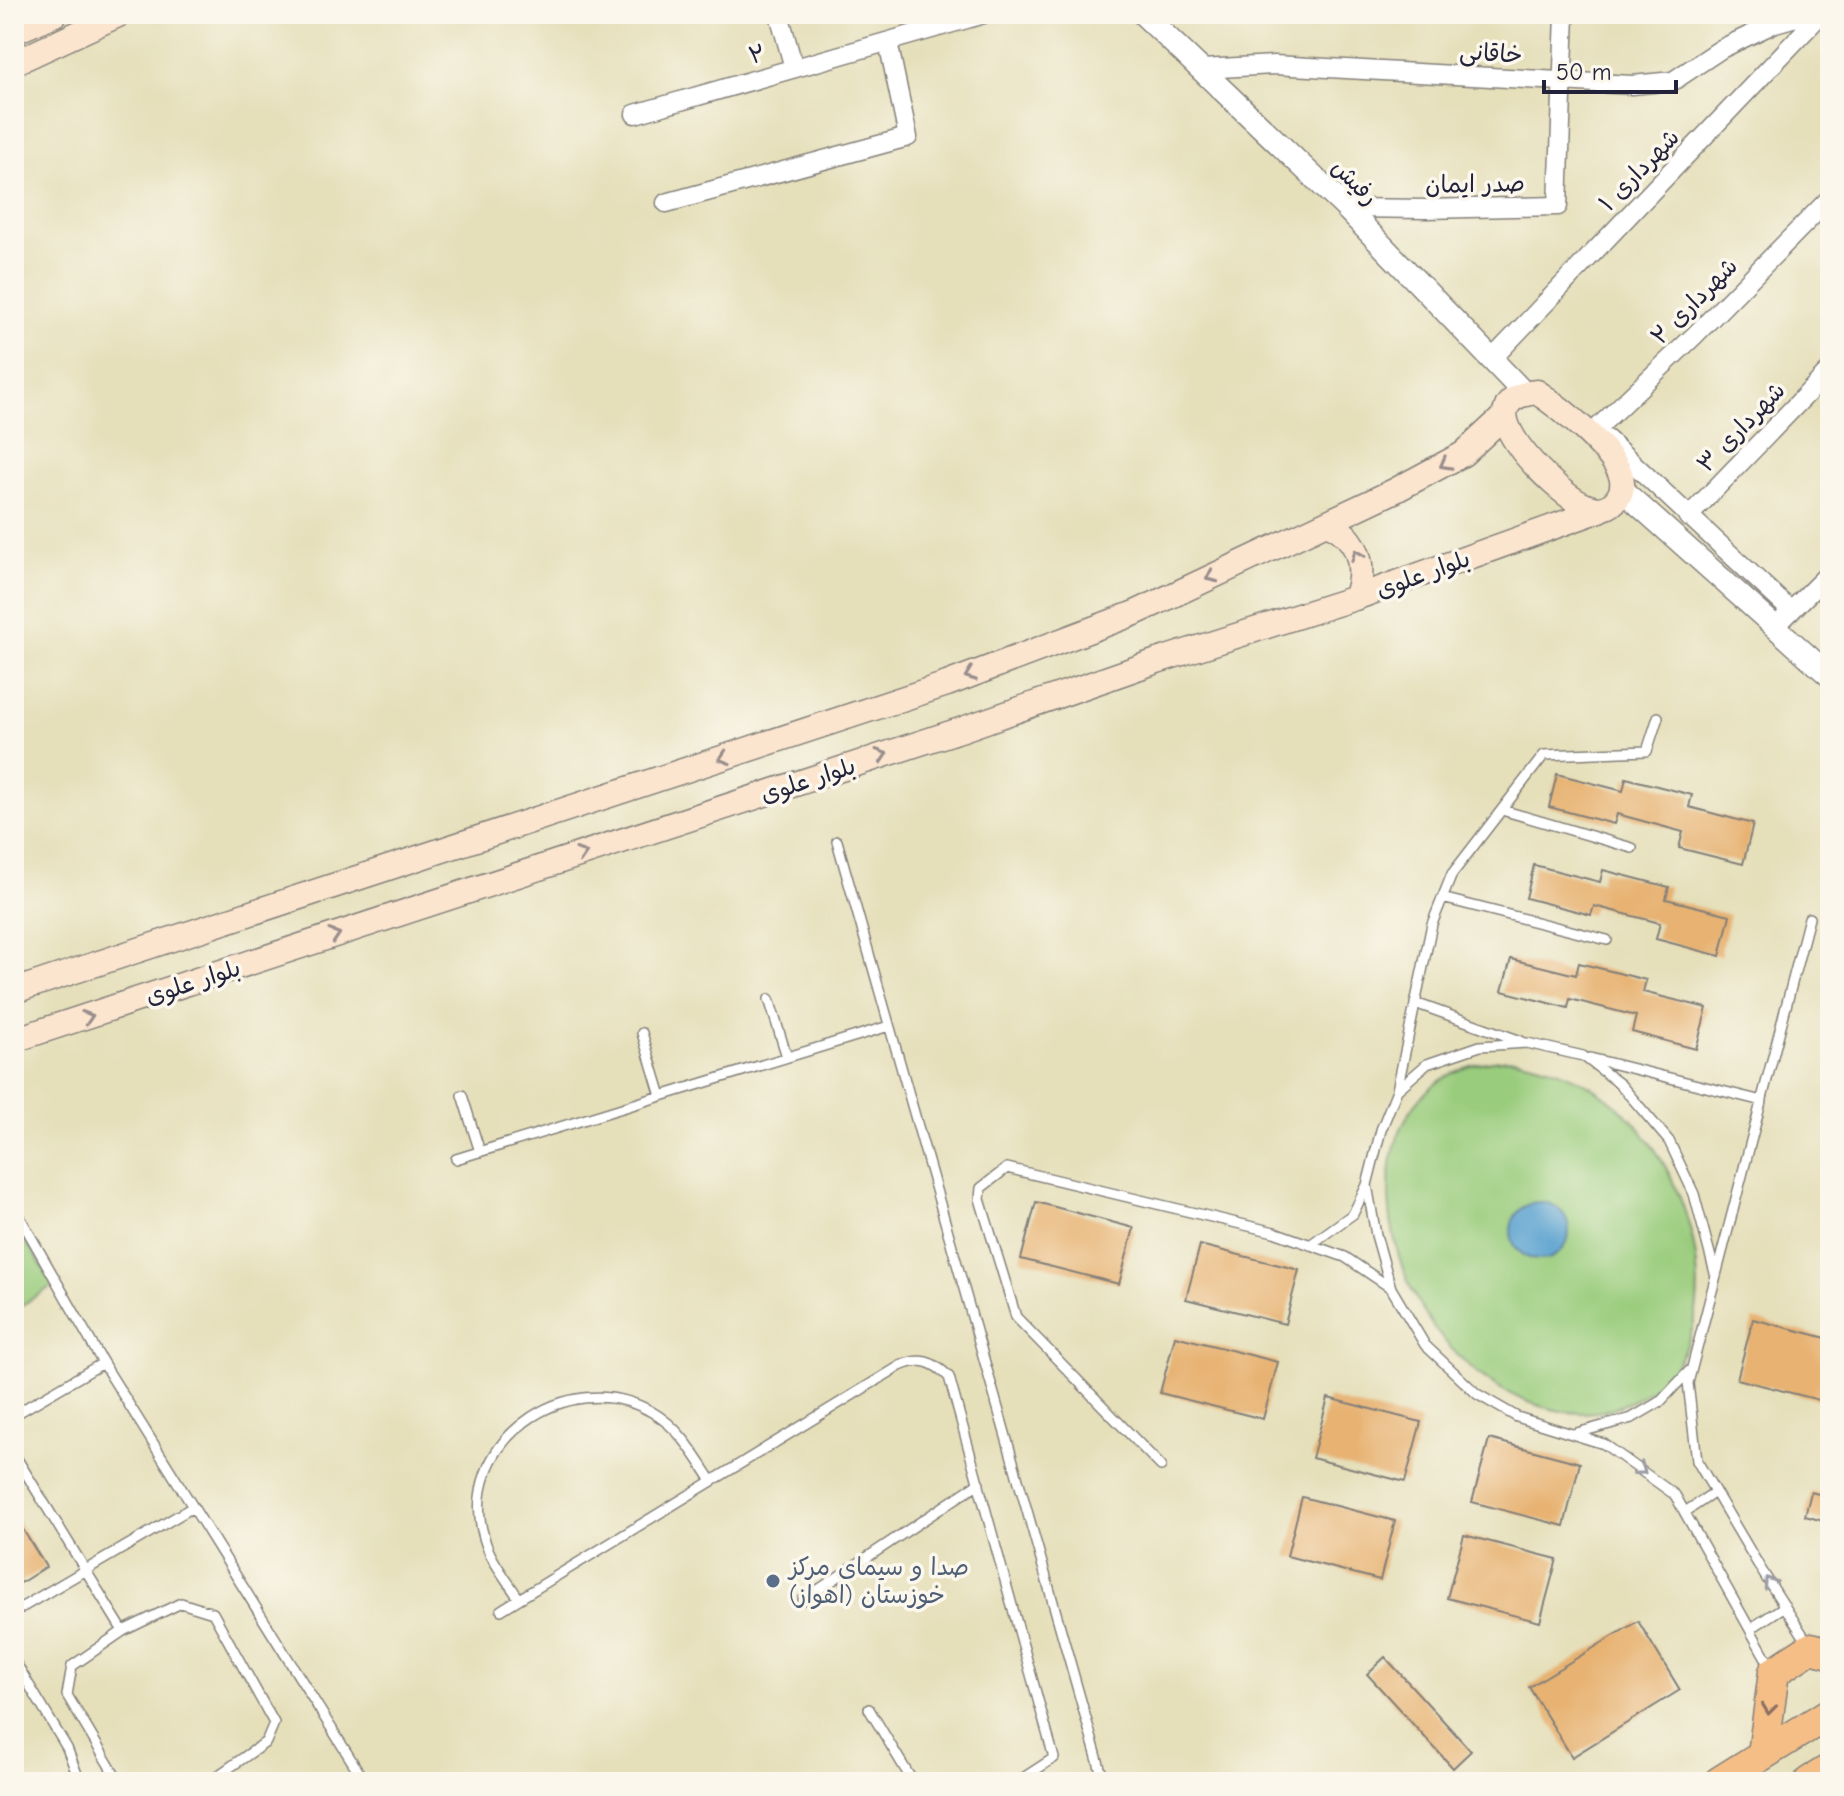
<svg xmlns="http://www.w3.org/2000/svg" width="1844" height="1796" font-family="'Comic Neue','Playpen Sans Arabic',sans-serif">
<style>
.green{fill:#99cc7c;stroke:#5e775c;stroke-width:2;fill-rule:evenodd}
.water{fill:#5aa2d0;stroke:#3e6286;stroke-width:2}
.building{fill:#e7b272}
.lines{fill:none;stroke-linecap:round;stroke-linejoin:round}
.service-casing{stroke:#84807a;stroke-width:12}
.minor-casing{stroke:#84807a;stroke-width:21}
.tertiary-casing{stroke:#84807a;stroke-width:25}
.secondary-casing{stroke:#84807a;stroke-width:27}
.trunk-casing{stroke:#84807a;stroke-width:33}
.service{stroke:#fff;stroke-width:9}
.minor{stroke:#fff;stroke-width:18}
.tertiary{stroke:#fff;stroke-width:22}
.secondary{stroke:#fbe5cf;stroke-width:24}
.trunk{stroke:#f6be87;stroke-width:30}
.oneway{stroke:#998d8c}
.oneway2{stroke:#9c9ca7}
.oneway3{stroke:#8c7061}
.service-dot{fill:#5c6f8a;stroke:#fbf7ec;stroke-width:3}
.labels{text-anchor:middle;stroke-width:7;stroke-linejoin:round;paint-order:stroke}
.street-label{font-size:24px;fill:#22223b;stroke:#fbf7ec}
.service-label{font-size:24px;fill:#4e5e75;stroke:#fbf7ec;text-anchor:start}
</style>
<rect width="100%" height="100%" fill="#fbf7ec"/>
<filter id="ink" filterUnits="userSpaceOnUse"><feTurbulence type="fractalNoise" baseFrequency=".0125" numOctaves="2"/><feDisplacementMap in="SourceGraphic" scale="16" xChannelSelector="R" yChannelSelector="G"/><feConvolveMatrix kernelMatrix="1 2 1 2 8 2 1 2 1" color-interpolation-filters="sRGB"/></filter>
<filter id="wash" filterUnits="userSpaceOnUse"><feTurbulence type="fractalNoise" baseFrequency=".006" numOctaves="4" result="noise"/><feDisplacementMap in="SourceGraphic" scale="32" xChannelSelector="R" yChannelSelector="G"/><feGaussianBlur stdDeviation="1.8" result="paint"/><feColorMatrix in="noise" values="0 0 0 0 0 0 0 0 0 0 0 0 0 0 0 0 0 1.4 0 .05"/><feComposite in="paint" operator="in"/></filter>
<g filter="url(#wash)">
<rect width="100%" height="100%" fill="#e5dfba"/>
<path class="green" d="M1514,1059C1559,1066 1598,1085 1630,1118C1701,1191 1742,1361 1620,1406C1594,1416 1564,1414 1537,1405C1479,1386 1430,1336 1407,1279C1367,1181 1390,1063 1514,1059ZM1533,1203L1559,1209C1577,1230 1566,1258 1538,1260L1511,1229L1518,1212Z
M14,1223L54,1285L14,1310Z"/>
<path class="water" d="M1511 1231a29 29 0 1 1 58 0a29 29 0 1 1-58 0Z"/>
<g id="blocks">
<path class="building" d="M1557,774L1623,791L1626,778L1692,795L1689,807L1753,824L1743,864L1679,848L1683,832L1617,814L1614,824L1549,807Z
M1534,865L1600,882L1603,870L1669,887L1666,899L1730,915L1720,956L1656,939L1660,923L1594,906L1591,915L1526,898Z
M1511,959L1576,975L1579,963L1646,980L1643,992L1707,1008L1696,1049L1632,1032L1636,1016L1570,999L1568,1008L1502,991Z
M1036,1202L1134,1228L1119,1284L1021,1259Z
M1200,1245L1299,1270L1285,1324L1186,1299Z
M1753,1319L1830,1339V1392L1827,1402L1737,1379Z
M1175,1336L1278,1362L1263,1419L1160,1393Z
M1328,1398L1421,1422L1405,1482L1312,1458Z
M1489,1439L1580,1463L1564,1526L1472,1502Z
M1811,1492L1830,1497V1523L1805,1516Z
M1302,1497L1395,1521L1380,1580L1287,1556Z
M14,1515L46,1567L14,1587Z
M1464,1535L1557,1559L1540,1622L1447,1598Z
M1638,1621L1680,1690L1572,1757L1529,1687Z
M1385,1657L1471,1751L1453,1768L1367,1674Z"/>
</g>
</g>
<g filter="url(#ink)">
<use href="#blocks" fill-opacity="0" stroke="#84807a" stroke-width="2"/>
<g class="lines">
<defs>
<path id="service" d="M1502,810L1632,848
M837,841L1104,1782
M1442,898L1607,940
M769,999L787,1057
M1415,1003L1521,1041
M642,1033L661,1096
M1590,1058L1762,1101
M1397,1090L1432,924L1452,874L1544,755L1647,751L1658,717
M462,1095L480,1152
M456,1159L889,1026
M14,1207L103,1363L365,1782
M1310,1245L1353,1214L1367,1185
M1391,1288L1376,1235L1367,1185L1381,1130L1397,1090L1427,1064L1480,1046L1527,1043L1583,1056L1620,1084L1669,1141L1694,1194L1715,1273
M14,1415L103,1363
M1573,1434L1632,1418L1661,1401L1689,1371
M14,1454L123,1631
M1161,1466L1016,1317L980,1199L981,1188L1007,1168L1274,1232L1345,1257L1391,1288L1425,1345L1477,1394L1517,1417L1604,1444L1675,1495L1772,1669
M1685,1512L1715,1492
M519,1599C508,1581 491,1561 485,1541C453,1444 568,1363 652,1412C680,1428 695,1455 712,1481
M803,1600L979,1483
M501,1610L900,1366C921,1357 933,1361 949,1377L1054,1758L1017,1782
M14,1612L193,1507
M1750,1629L1785,1606
M1808,1643L1762,1571L1697,1461L1688,1383L1809,918
M14,1660L67,1748L80,1782
M869,1709L913,1782
M119,1782L67,1695L72,1666L123,1631L181,1603L213,1613L274,1723L266,1742L209,1782"/>
<path id="minor" d="M779,14L794,68
M1202,69L1274,65L1632,85L1673,81L1721,49L1775,23L1807,14
M635,114L984,14
M666,203L908,137L888,42
M1346,208L1426,209L1558,206L1565,14
M1492,359L1821,14
M1590,435L1694,336L1830,198
M1607,439L1791,611
M1688,517L1830,370
M1784,618L1830,572"/>
<path id="tertiary" d="M1143,14L1346,208L1524,393
M1622,490L1830,676"/>
<path id="secondary" d="M14,32L55,14
M14,63L120,14
M1537,392C1562,409 1608,446 1620,473C1623,480 1623,489 1619,496C1601,524 1571,499 1553,483C1530,462 1468,399 1537,392Z
M1327,523C1359,537 1367,567 1355,598
M14,991L947,684L1135,613L1396,490L1463,454L1505,415
M14,1040L963,729L1157,661L1355,598L1600,510"/>
<path id="trunk" d="M1763,1754L1774,1672L1811,1648L1830,1653
M1719,1782L1830,1713
M1809,1782L1830,1769"/>
</defs>
<use href="#service" class="service-casing"/>
<use href="#minor" class="minor-casing"/>
<use href="#tertiary" class="tertiary-casing"/>
<use href="#secondary" class="secondary-casing"/>
<use href="#trunk" class="trunk-casing"/>
<use href="#service" class="service"/>
<use href="#minor" class="minor"/>
<use href="#tertiary" class="tertiary"/>
<use href="#secondary" class="secondary"/>
<use href="#trunk" class="trunk"/>
</g>
<defs><path id="oneway-chevron" d="M-2-3.5L2.5 0L-2 3.5" fill="none" stroke-width="1.6" stroke-linecap="round" stroke-linejoin="round" transform="scale(2)"/></defs>
<g class="oneway">
<use href="#oneway-chevron" transform="translate(1445 464) rotate(151)"/>
<use href="#oneway-chevron" transform="translate(1357 555) rotate(-111)"/>
<use href="#oneway-chevron" transform="translate(1211 577) rotate(155)"/>
<use href="#oneway-chevron" transform="translate(970 675) rotate(159)"/>
<use href="#oneway-chevron" transform="translate(882 755) rotate(-18)"/>
<use href="#oneway-chevron" transform="translate(724 758) rotate(162)"/>
<use href="#oneway-chevron" transform="translate(582 854) rotate(-18)"/>
<use href="#oneway-chevron" transform="translate(335 935) rotate(-18)"/>
<use href="#oneway-chevron" transform="translate(88 1017) rotate(-18)"/>
</g>
<g class="oneway2">
<use href="#oneway-chevron" transform="translate(1641 1470) rotate(35)"/>
<use href="#oneway-chevron" transform="translate(1769 1582) rotate(-123)"/>
</g>
<use class="oneway3" href="#oneway-chevron" transform="translate(1769 1709) rotate(97)"/>
</g>
<circle class="service-dot" cx="773" cy="1581" r="8"/>
<g class="labels">
<g class="street-label">
<text transform="translate(1491 53) rotate(4)" y="8">خاقانی</text>
<text transform="translate(757 54) rotate(-16)" y="8">۲</text>
<text transform="translate(1639 170) rotate(-46)" y="8">شهرداری ۱</text>
<text transform="translate(1355 182) rotate(45)" y="8">رفیش</text>
<text transform="translate(1475 184) rotate(-1)" y="8">صدر ایمان</text>
<text transform="translate(1694 301) rotate(-45)" y="8">شهرداری ۲</text>
<text transform="translate(1741 427) rotate(-46)" y="8">شهرداری ۳</text>
<text transform="translate(1423 574) rotate(-20)" y="8">بلوار علوی</text>
<text transform="translate(808 780) rotate(-18)" y="8">بلوار علوی</text>
<text transform="translate(193 982) rotate(-18)" y="8">بلوار علوی</text>
</g>
<g class="service-label">
<text x="789" y="1575">صدا و سیمای مرکز<tspan x="789" dy="28">خوزستان (اهواز)</tspan></text>
</g>
</g>
<rect width="1844" height="1796" fill="none" stroke="#fbf7ec" stroke-width="48"/>
<path d="M1544 80v12h132v-12" fill="none" stroke="#22223b" stroke-width="4"/>
<text x="1556" y="80" font-size="24" fill="#22223b" stroke="#fbf7ec" stroke-width="6" paint-order="stroke">50 m</text>
</svg>
